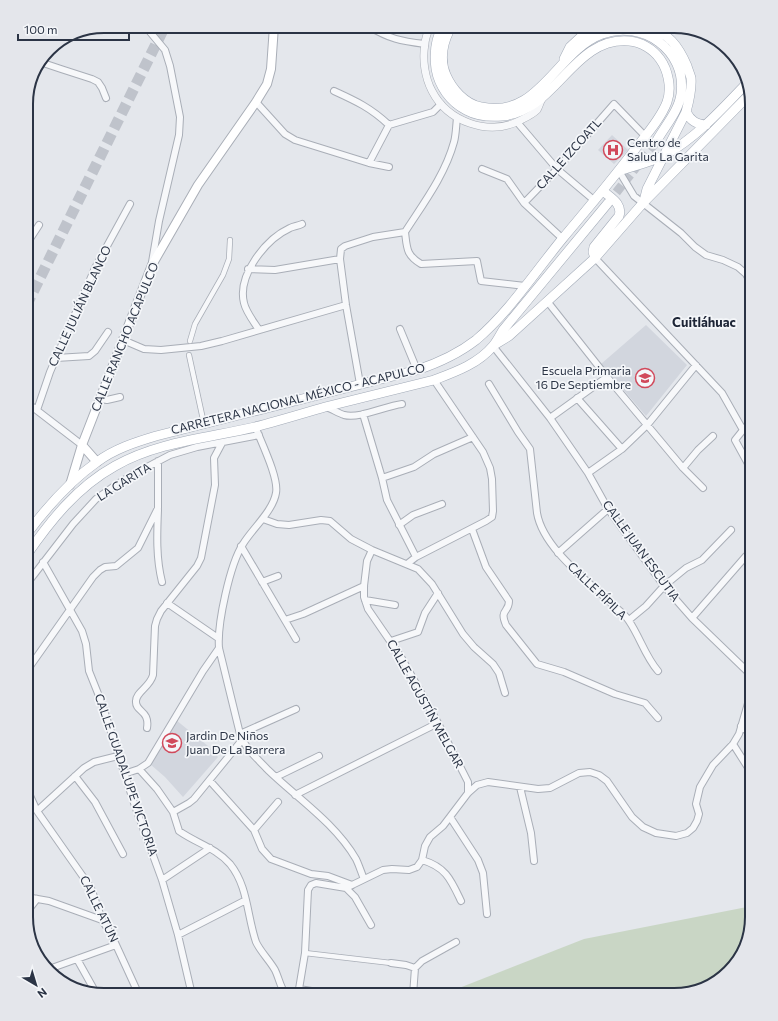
<svg xmlns="http://www.w3.org/2000/svg" width="778" height="1021" font-family="Commissioner,sans-serif">
<style>
.built{fill:#d2d6de}
.green{fill:#c9d6c5}
.lines{fill:none;stroke-linecap:round;stroke-linejoin:round}
.primary-tunnel{stroke:#bfc3cb;stroke-width:9;stroke-dasharray:9 4.5;stroke-linecap:butt}
.motorway-tunnel{stroke:#bfc3cb;stroke-width:11;stroke-dasharray:11 5.5;stroke-linecap:butt}
.pedestrian-casing{stroke:#a9aeb7;stroke-width:6}
.minor-casing{stroke:#a9aeb7;stroke-width:8}
.tertiary-casing{stroke:#a9aeb7;stroke-width:8}
.secondary-casing{stroke:#a9aeb7;stroke-width:10}
.primary-casing{stroke:#a3abb8;stroke-width:10}
.pedestrian{stroke:#f7f8fa;stroke-width:4.5}
.minor{stroke:#f7f8fa;stroke-width:6}
.tertiary{stroke:#f7f8fa;stroke-width:7}
.secondary{stroke:#fff;stroke-width:8}
.primary{stroke:#fff;stroke-width:9}
.labels{text-anchor:middle;stroke-width:3.5;stroke-linejoin:round;paint-order:stroke}
.poi-label{font-size:12px;fill:#2b3445;stroke:#f4f6f9;text-anchor:start}
.street-label{font-size:12px;fill:#2b3445;stroke:#f4f6f9}
.neighbourhood-label{font-size:13px;font-weight:bold;fill:#1d2536;stroke:#f4f6f9}
.rim{fill:none;stroke:#2b3445;stroke-width:2}
</style>
<rect width="100%" height="100%" fill="#e4e7ec"/>
<path class="built" d="M612,135L628,150L614,164L598,150Z
M646,325L687,365L646,416L601,364Z
M176,720L208,746L218,757L183,797L165,777L150,764Z"/>
<path class="green" d="M752,906V917L742,956L717,982L674,995H454V990L584,939Z"/>
<g class="lines">
<path class="primary-tunnel" d="M608,203L656,142"/>
<path class="motorway-tunnel" d="M26,306L165,26"/>
<defs>
<path id="pedestrian" d="M190,341L195,324L223,275L229,259L230,240
M189,355L204,424
M305,953L391,963"/>
<path id="minor" d="M145,26L165,50L170,66L180,117L179,135L159,221L152,262
M368,26C390,39 400,41 425,44
M40,62L61,69L92,79L98,82L102,88L106,98
M334,91C356,101 371,108 389,125
M256,102L285,134L295,140L369,163L389,167
M517,122L557,169L595,201
M369,163L389,125L433,112L441,104
M482,169L507,179L524,203L563,239
M619,171L634,196L681,233L695,247L706,255L723,260L738,267L746,274L752,285
M524,203L557,169L614,104L645,136
M405,232C407,248 406,255 421,264L477,261L481,281L525,286
M26,245L39,225
M595,258L722,393L743,430L735,440L752,471
M248,269L275,270L340,259
M547,301L607,377L683,468L703,488
M400,329L417,370
M259,330C254,322 246,312 244,303C237,275 266,239 290,228C294,226 298,226 302,224
M123,340L144,349L161,350L201,346L222,341L346,305
M752,351V334
M56,358L89,356L95,351L108,332
M360,384L346,305L340,259L341,249L345,246L373,237L405,232C423,204 445,175 454,142C456,135 456,126 457,118
M489,384L518,432L530,449L537,513C543,548 587,580 612,604C617,609 625,614 629,621C640,637 645,656 658,671
M577,398L622,449
M100,399L107,400L120,397
M26,402L82,445
M326,407C332,409 338,413 344,415C360,419 385,406 402,404
M37,410L50,372L95,268L130,204
M363,414L382,478L387,500L416,557
M550,418L607,377
M255,426C261,442 279,478 276,493C273,511 252,529 243,544C230,564 217,624 219,648L240,734C245,749 258,759 268,770C297,798 335,823 356,859C359,865 361,872 364,879
M743,430L752,420
M683,468L698,450L713,436
M588,473L622,449L648,424L696,365
M382,478L414,467L434,454L473,437
M158,510C157,534 156,558 162,582
M263,519L277,524L289,525L321,520L330,521L351,539L372,550L418,569L432,584L463,634L474,647L493,664L499,673L505,693
M399,525L413,515L442,504
M472,529L486,567L509,601C509,613 499,609 506,625L537,664L564,672L615,694L645,703L658,718
M241,546L296,639
M372,550L367,561L364,586V597L368,609L401,657L438,723L468,782V793
M558,553L608,509
M43,562L82,631L86,644L89,671L101,701L135,806L162,880L178,935L192,995
M407,564L416,557L486,521L492,517L493,511L492,479L490,468L483,452L434,380
M262,582L278,576
M26,585L73,524L96,499L113,487L132,475L170,455L197,447L259,435
M365,600L395,605
M167,603L218,638
M692,618L746,556
M285,620L303,614L364,586
M629,620L646,606L664,586L686,568L702,560L731,530
M391,641L418,632L425,613L438,593
M26,672L93,577L100,570L105,567L116,566L138,548L158,508V461
M741,726L752,735
M147,728C150,710 135,712 136,701C136,692 150,687 153,675L155,626L157,619L161,611L197,566L201,558L215,485L214,458L222,443
M240,734L296,709
M733,744L752,774
M139,769L157,789L173,812L179,831C196,843 216,848 230,864C248,886 247,916 256,942C260,951 270,961 275,970C279,978 280,987 286,995
M124,774L139,769L148,763L203,671L219,648
M75,776L95,802L123,854
M276,777L319,756
M210,781L254,830L262,849L271,859L311,874L328,876L352,885
M26,787L37,811L91,888L102,920L111,934L139,995
M520,787L531,833L534,861
M295,795L438,723
M37,811L84,768L94,762L118,756
M173,812L189,803L194,799L242,740
M450,817L478,860L483,873L487,914
M254,830L278,802
M422,860C446,867 451,880 461,901
M162,880L210,848
M346,888L355,897L371,925
M26,897L49,901L102,920
M26,913L37,899
M178,935L246,900
M77,959L96,993
M391,963L406,965L415,968
M49,969L116,945
M299,989L324,993H413
M297,995L299,989L305,953L308,890L311,885L316,883L346,888L383,870L392,869L409,870L417,867L422,860L425,846L430,837L443,826L468,793L477,785L488,782L538,789L550,788L579,773L590,772L599,775L607,781L632,817L643,827L656,833L676,836L687,833L693,828L697,821L699,814L696,804L700,787L713,765L733,744L739,734L751,693L750,674L692,618L664,586L608,509L588,473L550,418L493,346
M413,995L415,968L422,961L456,942"/>
<path id="tertiary" d="M430,26C428,32 425,38 425,44C422,59 425,78 432,91C448,122 488,136 519,121C525,118 532,115 537,110C539,107 540,102 542,99"/>
<path id="secondary" d="M82,445L97,462
M70,485L82,445L152,265L198,185L256,102L267,84L271,69L274,26"/>
<path id="primary" d="M452,26C443,40 439,59 446,75C452,89 465,104 481,107C539,120 556,51 602,34C642,19 687,50 681,94C679,111 664,127 656,142
M564,59L570,47L583,35L602,26
M686,112C691,121 696,124 706,125
M619,171C634,166 651,162 665,155C697,137 721,110 746,84
M644,201L647,189L686,112C689,101 692,89 691,78C690,74 688,70 687,66C678,45 669,34 647,26
M595,258L593,252L594,247L619,216C623,204 611,198 603,191
M496,344L509,336L595,258L643,203L749,95
M26,535C46,508 70,481 97,462C114,449 136,442 156,436L417,370C438,363 458,354 476,340C510,311 535,272 563,238C588,208 613,179 636,148C647,134 661,118 667,102C672,88 668,70 660,59C653,49 641,42 629,41C573,36 556,112 502,116C489,117 477,116 466,110C450,102 439,86 436,69C434,54 435,39 443,26
M26,556C50,521 77,487 115,466C157,442 208,438 255,427C278,421 301,414 325,407C361,398 397,389 434,380C455,372 478,364 493,346C497,341 500,335 503,330L608,203"/>
</defs>
<use href="#pedestrian" class="pedestrian-casing"/>
<use href="#minor" class="minor-casing"/>
<use href="#tertiary" class="tertiary-casing"/>
<use href="#secondary" class="secondary-casing"/>
<use href="#primary" class="primary-casing"/>
<use href="#pedestrian" class="pedestrian"/>
<use href="#minor" class="minor"/>
<use href="#tertiary" class="tertiary"/>
<use href="#secondary" class="secondary"/>
<use href="#primary" class="primary"/>
</g>
<defs>
<symbol id="hospital-ring" viewBox="-11 -11 22 22"><circle r="9.5" fill="#f4f6f9" stroke="#d1495b" stroke-width="1.5"/><path d="M-5-5h3v3.5h4V-5h3V5h-3V1.5h-4V5h-3Z" fill="#d1495b"/></symbol>
<symbol id="school-ring" viewBox="-11 -11 22 22"><circle r="9.5" fill="#f4f6f9" stroke="#d1495b" stroke-width="1.5"/><path d="M0-5L7-2L0 1L-7-2ZM-4 1L0 2.5L4 1V4Q0 6-4 4Z" fill="#d1495b"/></symbol>
</defs>
<g fill-rule="evenodd">
<use href="#hospital-ring" x="602" y="139" width="22" height="22"/>
<use href="#school-ring" x="634" y="367" width="22" height="22"/>
<use href="#school-ring" x="161" y="732" width="22" height="22"/>
</g>
<g class="labels">
<g class="poi-label">
<text x="627" y="147">Centro de<tspan x="627" dy="14">Salud La Garita</tspan></text>
<text x="631" y="375" text-anchor="end">Escuela Primaria<tspan x="631" dy="14">16 De Septiembre</tspan></text>
<text x="186" y="740">Jardin De Niños<tspan x="186" dy="14">Juan De La Barrera</tspan></text>
</g>
<g class="street-label">
<text transform="translate(569 154) rotate(-48)" y="4">CALLE IZCOATL</text>
<text transform="translate(80 306) rotate(-65)" y="4">CALLE JULIÁN BLANCO</text>
<text transform="translate(125 337) rotate(-68)" y="4">CALLE RANCHO ACAPULCO</text>
<text transform="translate(298 399) rotate(-14)" y="4">CARRETERA NACIONAL MÉXICO - ACAPULCO</text>
<text transform="translate(124 482) rotate(-32)" y="4">LA GARITA</text>
<text transform="translate(641 551) rotate(54)" y="4">CALLE JUAN ESCUTIA</text>
<text transform="translate(597 591) rotate(44)" y="4">CALLE PÍPILA</text>
<text transform="translate(425 704) rotate(61)" y="4">CALLE AGUSTÍN MELGAR</text>
<text transform="translate(126 775) rotate(71)" y="4">CALLE GUADALUPE VICTORIA</text>
<text transform="translate(99 909) rotate(64)" y="4">CALLE ATÚN</text>
</g>
<g class="neighbourhood-label">
<text x="704" y="327">Cuitláhuac</text>
</g>
</g>
<path d="M0 0H778V1021H0ZM104 33H674A71 71 0 0 1 745 104V917A71 71 0 0 1 674 988H104A71 71 0 0 1 33 917V104A71 71 0 0 1 104 33Z" fill="#e4e6eb" fill-rule="evenodd"/>
<path class="rim" d="M104 33H674A71 71 0 0 1 745 104V917A71 71 0 0 1 674 988H104A71 71 0 0 1 33 917V104A71 71 0 0 1 104 33Z"/>
<g transform="translate(36 985) rotate(142)" stroke="#f4f6f9" stroke-width="3" paint-order="stroke">
<path d="M0-3L7 15L0 10L-7 15Z" fill="#2b3445"/>
<text y="-6" font-size="11" font-weight="bold" text-anchor="middle" fill="#2b3445">N</text>
</g>
<path d="M18 34v6h111v-6" fill="none" stroke="#2b3445" stroke-width="2"/>
<text x="24" y="34" font-size="12" fill="#2b3445" stroke="#f4f6f9" stroke-width="3" paint-order="stroke">100 m</text>
</svg>
